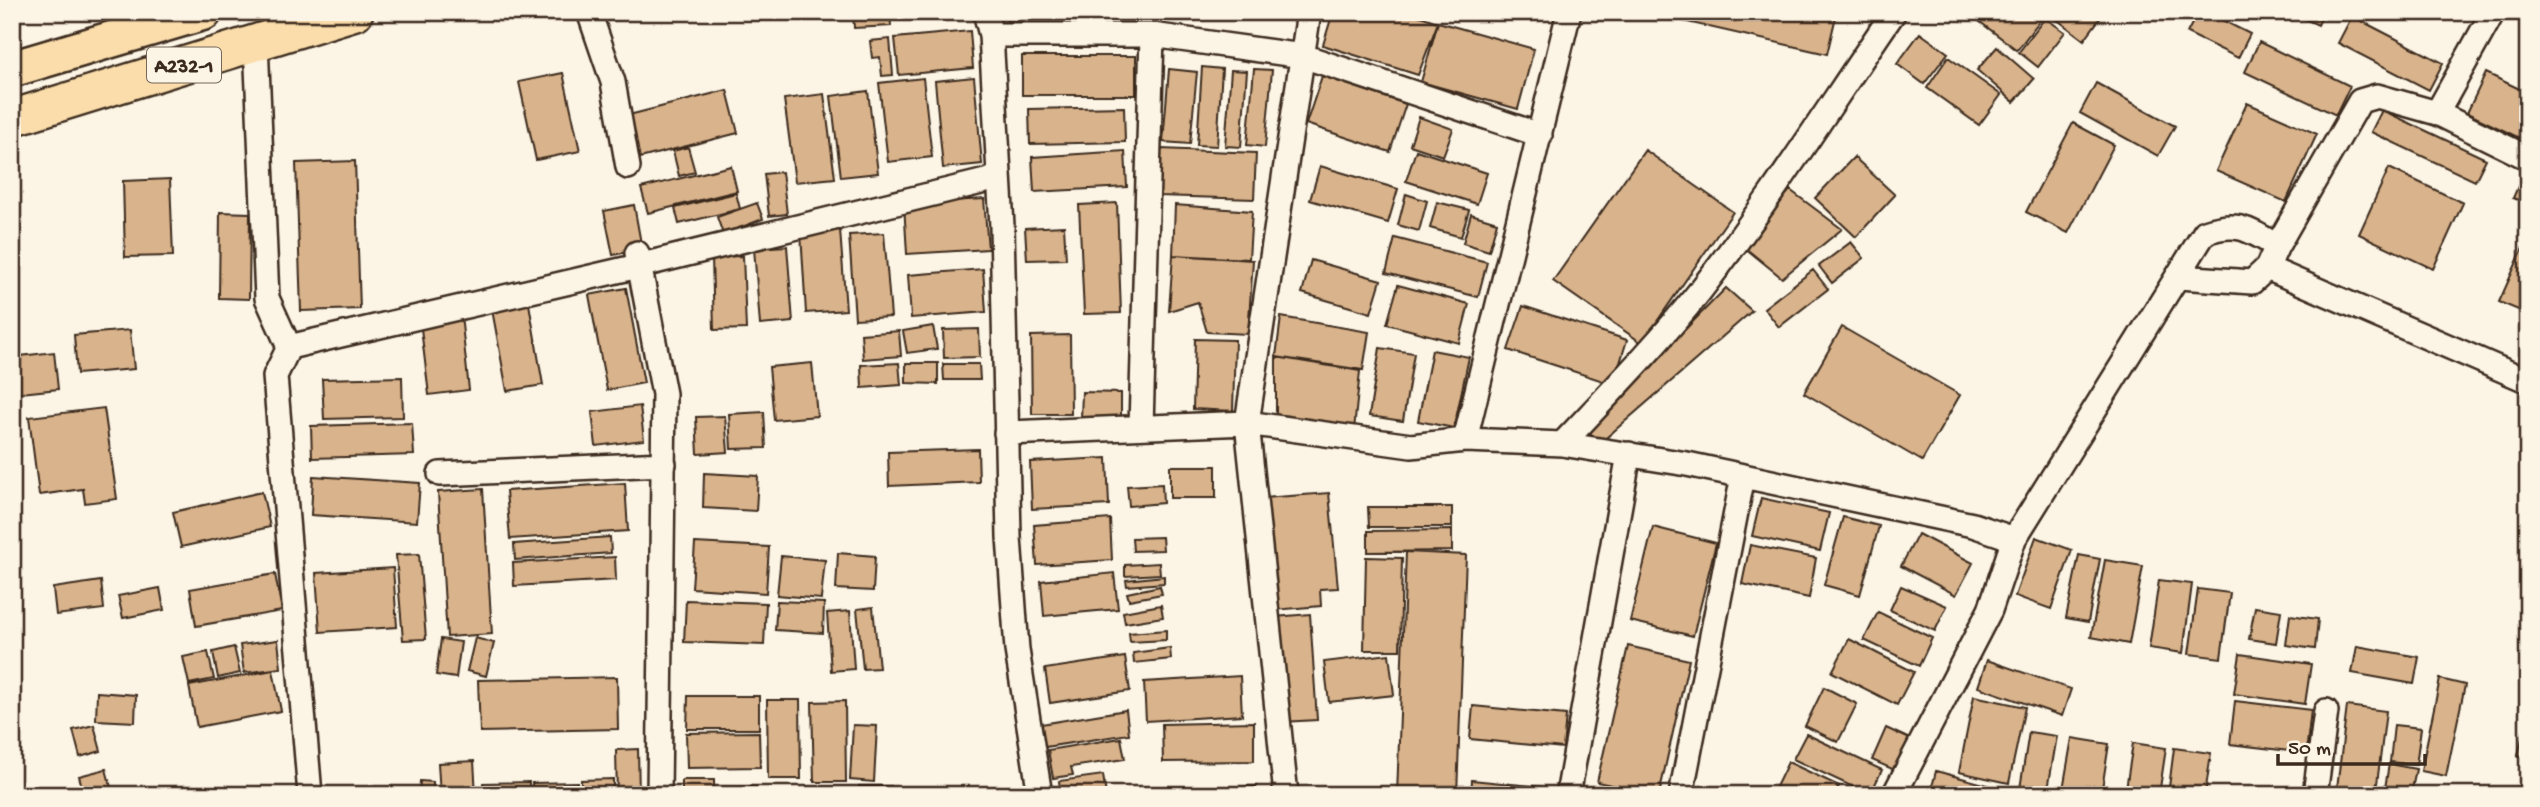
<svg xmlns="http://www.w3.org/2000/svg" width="2540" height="807" font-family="'Gochi Hand',sans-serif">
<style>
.building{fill:#d9b38b;stroke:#3b2a1e;stroke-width:2}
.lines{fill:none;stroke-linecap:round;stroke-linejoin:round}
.minor-casing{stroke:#3b2a1e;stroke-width:28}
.highway-casing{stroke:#3b2a1e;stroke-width:40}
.minor{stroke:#fcf5e5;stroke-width:23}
.highway{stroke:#faddab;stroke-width:35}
.labels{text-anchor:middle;stroke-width:5;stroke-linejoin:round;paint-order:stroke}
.shield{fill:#fcf5e5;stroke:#75675a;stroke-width:2}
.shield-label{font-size:21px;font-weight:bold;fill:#3b2a1e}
</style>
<rect width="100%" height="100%" fill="#fcf5e5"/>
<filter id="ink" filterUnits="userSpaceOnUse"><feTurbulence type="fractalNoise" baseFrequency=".0143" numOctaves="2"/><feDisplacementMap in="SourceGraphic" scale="14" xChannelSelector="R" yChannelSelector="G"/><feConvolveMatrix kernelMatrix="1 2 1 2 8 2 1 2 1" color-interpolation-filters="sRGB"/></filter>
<g filter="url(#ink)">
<path class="building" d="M853,12H890L891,26L854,28Z
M1008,12H1080L1079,26L1007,21Z
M1092,12H1128V15L1092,14Z
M1231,12H1279L1278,19Z
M1333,12H1409L1438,22L1418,75L1323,45Z
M1652,12H1837L1827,54L1652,14Z
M1967,12H2033L2041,19L2017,50Z
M2047,12H2101L2103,14L2084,40Z
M2198,12H2206L2250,34L2238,58L2187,33Z
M2289,12H2324L2318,25Z
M2352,16L2443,63L2429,90L2338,43Z
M2045,18L2065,32L2038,67L2019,52Z
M1438,22L1534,49L1518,109L1421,82Z
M970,31L973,68L899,75L895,38Z
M1920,33L1948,53L1924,84L1897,64Z
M890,39L893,75L882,76L880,57L872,58L870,41Z
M2259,42L2350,86L2336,115L2245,72Z
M1997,47L2034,79L2014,102L1977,70Z
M1022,56H1136V95H1022Z
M1948,57L2001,95L1979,125L1927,88Z
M1202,67L1222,69L1217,146L1197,145Z
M1169,69L1197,72L1190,144L1163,142Z
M1254,69L1272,70L1265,147L1247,145Z
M1231,70L1247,71L1241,147L1225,146Z
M563,73L580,151L536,160L519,82Z
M2486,73L2528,93V142L2467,113Z
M1322,76L1406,104L1390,152L1306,124Z
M974,77L982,164L943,168L935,81Z
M923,78L932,157L888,162L879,83Z
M2096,83L2175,126L2158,156L2080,113Z
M727,90L738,133L640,158L629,115Z
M868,91L878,173L841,177L831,96Z
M824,94L835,178L795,182L784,99Z
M2247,103L2317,134L2286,202L2216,171Z
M1124,107L1125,142L1030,144L1029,109Z
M2382,110L2486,159L2475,181L2371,132Z
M1419,117L1453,129L1443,156L1410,145Z
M2073,123L2114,145L2068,233L2026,212Z
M688,147L695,172L679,176L673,151Z
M1161,149L1256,153L1254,199L1159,196Z
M1416,150L1487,173L1477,204L1406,181Z
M1645,150L1733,212L1642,343L1553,281Z
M1125,151L1127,187L1034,192L1032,157Z
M1854,157L1895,195L1856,237L1815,198Z
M355,161L360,309L301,311L296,163Z
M731,166L737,191L648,213L641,188Z
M1320,166L1398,189L1388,223L1310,200Z
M2389,168L2463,203L2433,269L2359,234Z
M782,172L787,214L769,216L764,174Z
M170,179L173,256L125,257L123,181Z
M2520,182L2528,185V204L2513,198Z
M1790,190L1842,229L1782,278L1744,247Z
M736,193L740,209L679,224L675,208Z
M1406,194L1427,201L1419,231L1398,225Z
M984,199L988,249L907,254L904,204Z
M1437,202L1469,210L1461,237L1430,228Z
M757,203L763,219L723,234L717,217Z
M1117,203L1121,313L1084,314L1079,205Z
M634,205L642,249L613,255L604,211Z
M1175,205L1252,211L1249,259L1173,255Z
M220,212L250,213L249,299L219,298Z
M1471,214L1497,222L1489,251L1463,243Z
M1064,226L1066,259L1027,260L1025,228Z
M840,230L846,310L806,313L801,233Z
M884,233L891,317L855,319L849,235Z
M2528,237V314L2499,302Z
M1395,238L1487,262L1478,297L1386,273Z
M1851,242L1864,258L1832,283L1819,266Z
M787,246L793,322L760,325L754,248Z
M1173,255L1253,260L1248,334L1207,332L1198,302L1169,311Z
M743,256L746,329L714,330L712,257Z
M1311,260L1381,280L1371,313L1302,293Z
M983,269L986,312L911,318L908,275Z
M1813,270L1828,289L1779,327L1764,308Z
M1398,285L1469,304L1459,343L1387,324Z
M626,288L644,383L607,390L589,295Z
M1726,288L1752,311L1599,444L1587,429Z
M528,298L543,385L507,391L491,304Z
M1523,306L1627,340L1616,376L1606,382L1508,350Z
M461,315L469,390L429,395L420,320Z
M1281,317L1369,332L1363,370L1276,357Z
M933,326L937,349L907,353L903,331Z
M1842,327L1960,395L1922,461L1804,393Z
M979,329L980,357L944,358L943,330Z
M130,330L134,369L77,374L74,335Z
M899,331L901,356L863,359L861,334Z
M1070,335L1071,414H1032L1031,336Z
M1195,339L1235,340L1233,411L1193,409Z
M1380,348L1414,353L1403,421L1369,416Z
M1432,350L1469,357L1454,428L1418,421Z
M54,352L58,389L12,394V357Z
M1276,357L1360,371L1354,430L1276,422Z
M812,363L817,416L774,420L769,367Z
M899,363L901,385L862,388L861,365Z
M906,363H938V384L906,383Z
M943,364H979L980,380H944Z
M402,377L403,417L324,419L322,379Z
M1082,392L1121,393V420L1081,419Z
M640,406L644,440L596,446L592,412Z
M104,408L117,499L85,503L83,489L39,495L29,417Z
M764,412L766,448L731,449L729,414Z
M725,416L728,452L698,454L696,417Z
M412,423L414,455L312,458L311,426Z
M978,449L979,482L889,486L888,452Z
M1107,458L1109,505L1032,509L1030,462Z
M1170,466H1216V498H1170Z
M704,473L758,476L756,511L703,508Z
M313,476L420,483L417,522L311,515Z
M625,483L628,531L510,539L506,491Z
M1162,484L1163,503L1129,506L1127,486Z
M483,489L492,634L447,637L438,492Z
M262,492L270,527L181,547L173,512Z
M1329,493L1338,588L1320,589L1321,606L1274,610L1264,498Z
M1761,498L1829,513L1820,551L1752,536Z
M1368,507H1452V527H1369Z
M1843,517L1879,526L1860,595L1824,585Z
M1110,519L1112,560L1037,565L1034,525Z
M1653,527L1716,543L1693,636L1630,621Z
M1452,530V551L1368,552V531Z
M1918,534L1973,563L1956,595L1901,566Z
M610,537L611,553L515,560L514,544Z
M1162,537L1163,550L1133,551L1132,538Z
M2036,537L2072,550L2051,609L2015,596Z
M695,543L769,547L766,593L692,588Z
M1750,545L1816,558L1809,598L1742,584Z
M1406,552L1466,555L1457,795H1397Z
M838,553L875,556L873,591L836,589Z
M419,554L426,639L403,640L396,555Z
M2079,555L2100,559L2088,622L2066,618Z
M781,556L825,560L821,599L777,595Z
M615,557L616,580L514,586L513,563Z
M1366,557L1402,558L1400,650H1364Z
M2105,560L2143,566L2129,644L2091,637Z
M1159,563L1160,574L1125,576V565Z
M393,568L397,627L320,632L316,573Z
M1114,573L1118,609L1044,616L1041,581Z
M275,574L282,611L196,626L190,589Z
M1164,576V583L1127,586L1126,580Z
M2159,580L2192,584L2183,653L2149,648Z
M101,581L104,609L56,615L53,588Z
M1160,586L1162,594L1129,600L1127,593Z
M1901,586L1947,606L1935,631L1890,610Z
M160,588L164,610L123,618L118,596Z
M2198,589L2230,593L2221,658L2189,654Z
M686,600L766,603L764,645L684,642Z
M777,601L824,603L823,633L775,630Z
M1161,605L1163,617L1125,623L1123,612Z
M873,607L879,668L863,669L857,609Z
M2255,607L2281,611L2276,643L2249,639Z
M850,611L854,669L831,671L827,613Z
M1878,612L1932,638L1919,666L1864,640Z
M1310,614L1317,720L1282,722L1275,617Z
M2290,615L2318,619L2315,649L2286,645Z
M1166,630V640L1130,642L1129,633Z
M475,638L494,643L486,676L467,671Z
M441,639L461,642L456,678L436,675Z
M1849,639L1914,672L1897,705L1832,672Z
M278,640L281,668L244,673L240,645Z
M1628,646L1689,660L1659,795L1597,782Z
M2357,646L2419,657L2414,684L2352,673Z
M234,647L240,673L218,678L213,652Z
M1170,648L1171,659L1134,663L1133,653Z
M208,652L214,679L189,684L183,657Z
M1389,654L1394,695L1329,702L1324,662Z
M2240,654L2311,664L2305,704L2234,694Z
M1125,657L1130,691L1050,703L1045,669Z
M1987,660L2071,689L2062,716L1978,687Z
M273,670L281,711L197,727L189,686Z
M1240,676L1242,715L1146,721L1144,682Z
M617,677L618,729L480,732L478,680Z
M2440,679L2465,685L2446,776L2421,771Z
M1824,687L1857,704L1838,742L1805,726Z
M97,692L136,695L135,722L96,720Z
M688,696H759V729H687Z
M1974,696L2025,707L2009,783L1959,772Z
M767,700H800L801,779H768Z
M845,701L846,782H814L812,702Z
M2235,701L2311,710L2306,753L2230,744Z
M1473,706L1566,715L1563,748L1470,739Z
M2347,706L2386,711L2376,792L2337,788Z
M1126,710L1129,734L1045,747L1041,724Z
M2526,720L2528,721V758L2518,756Z
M1254,722V761L1163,762L1162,724Z
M94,725L101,751L80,757L73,730Z
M853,725L877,726L874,782L850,780Z
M2394,725L2421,728L2416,765L2390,762Z
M1886,728L1912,740L1899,772L1872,760Z
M759,732L760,767L687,768L686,733Z
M2029,732L2057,736L2047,795H2019Z
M1806,734L1882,770L1870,795L1793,759Z
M1121,738L1125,759L1071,767L1073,775L1053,778L1048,750Z
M2072,738L2109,744L2101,795H2062Z
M2133,743L2166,748L2159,795H2125Z
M2174,748L2211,753L2205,795H2168Z
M638,749L639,795H617L616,750Z
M474,761L476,795H440L438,763Z
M1788,762L1839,786L1834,795H1772Z
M2389,764L2416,769L2411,795L2384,794Z
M2528,767V795H2521Z
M106,769L113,795H84L79,776Z
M1936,771L2002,789L2000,795H1930Z
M1103,775L1106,795H1061L1059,781Z
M613,779V795H581V780Z
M682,780H714V795H682Z
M1472,780L1541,787L1540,795H1471Z
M420,781L433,782V795H419Z
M529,782V795H483V783Z
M577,782V795H532V783Z
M859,786H891V795H859Z
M1256,786V795H1161V792Z
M724,787H756L757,795H724Z
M766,793H802V795H766Z
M846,793V795H813V794Z"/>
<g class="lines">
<defs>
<path id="minor" d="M589,12L613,82L628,167
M985,12L991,35L1002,226L1009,537L1017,650L1040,795
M991,35H1152L1303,56L1540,135
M256,43L267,298L289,347
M2437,113L2528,158
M2277,246L2360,101L2377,96L2437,113L2493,12
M637,253L664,394L659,795
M2267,268L2528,381
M1141,427L1152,35
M1006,433L1247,423L1411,446L1465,440L1562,444L1687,464L1973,525L2014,539
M1465,440L1569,12
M1562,444C1609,394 1657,345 1700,291C1769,202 1830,105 1894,12
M440,474L664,464
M310,795L275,376L289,347L634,267L998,178
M1286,795L1247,423L1309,12
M1568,795L1629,454
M1681,795L1743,476
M1894,795L1990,610L2014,539L2205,232C2238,221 2248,229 2277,246L2267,268L2252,282L2179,277
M2315,795L2326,711"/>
<path id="highway" d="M12,69L204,12
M12,118L355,12"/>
</defs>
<use href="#minor" class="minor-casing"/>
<use href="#highway" class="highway-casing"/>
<use href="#minor" class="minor"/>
<use href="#highway" class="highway"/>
</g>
</g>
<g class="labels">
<rect class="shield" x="147" y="47.5" width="74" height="35" rx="5"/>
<g class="shield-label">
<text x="184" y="72">A232-1</text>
</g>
</g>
<rect width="2540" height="807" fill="none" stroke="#fcf5e5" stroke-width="42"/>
<rect x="21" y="21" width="2498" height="765" fill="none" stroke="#3b2a1e" stroke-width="2.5" filter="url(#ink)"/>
<path d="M2278 754v10h147v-10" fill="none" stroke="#3b2a1e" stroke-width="3.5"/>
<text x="2288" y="754" font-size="21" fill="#3b2a1e" stroke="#fcf5e5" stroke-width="5" paint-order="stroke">50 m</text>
</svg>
